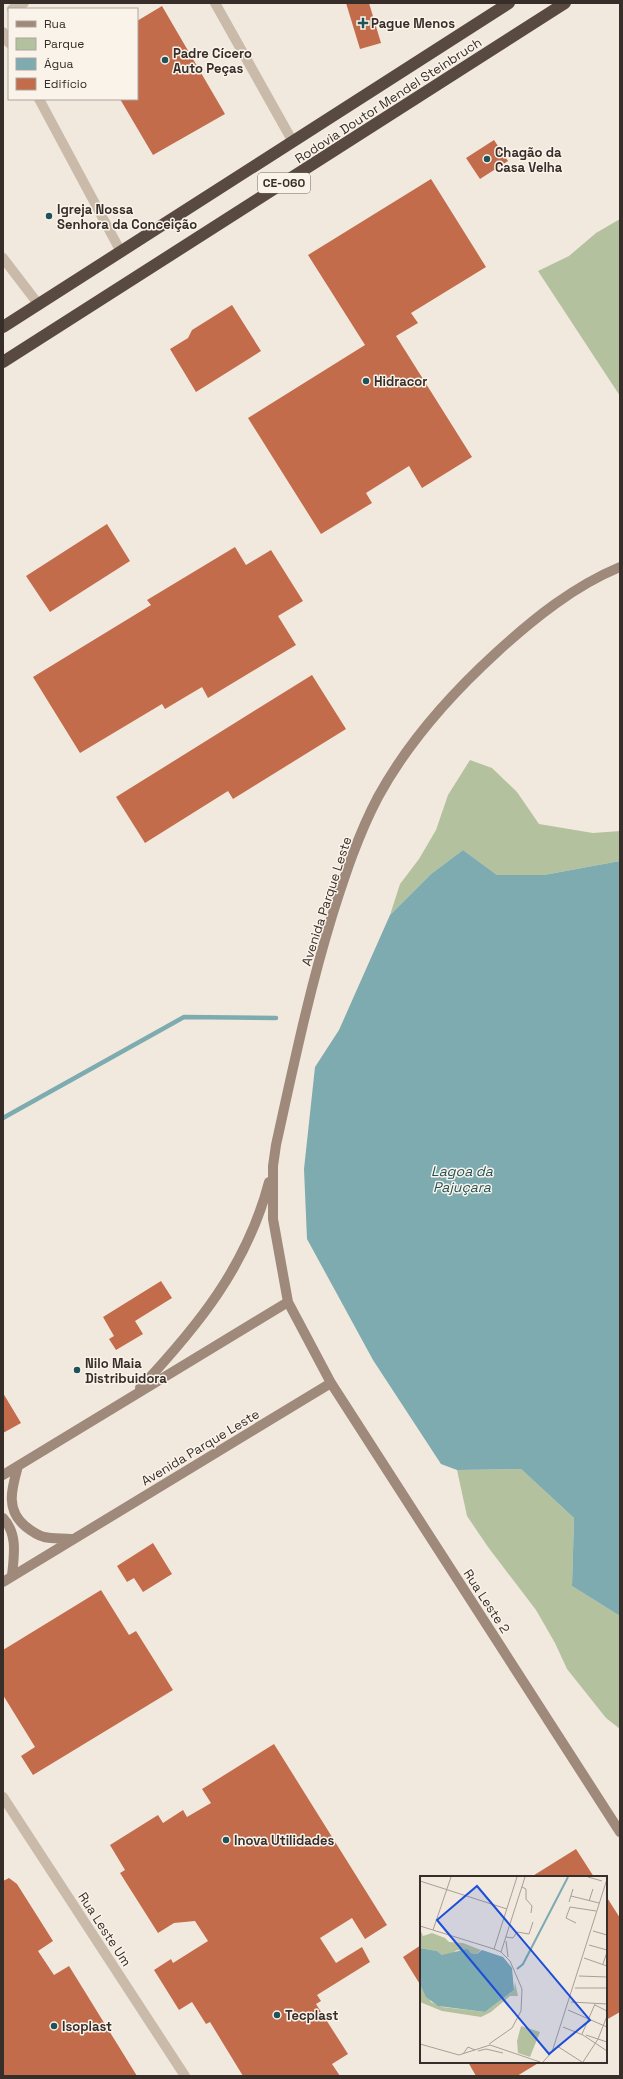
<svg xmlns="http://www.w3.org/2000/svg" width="623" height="2079" font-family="'Space Grotesk',sans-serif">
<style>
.green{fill:#b4c19e}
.water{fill:#7dabaf}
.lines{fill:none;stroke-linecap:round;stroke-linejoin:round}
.stream{stroke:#7dabaf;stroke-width:4.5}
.building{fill:#c36c4b}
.street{stroke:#cabaaa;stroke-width:10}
.secondary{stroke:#9e897b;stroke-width:10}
.highway{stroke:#584941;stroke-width:12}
.poi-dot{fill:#1f5359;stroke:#faf3ea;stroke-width:1.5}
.labels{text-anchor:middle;stroke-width:3;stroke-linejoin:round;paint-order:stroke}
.shield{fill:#faf3ea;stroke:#726963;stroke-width:1}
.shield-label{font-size:12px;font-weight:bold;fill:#382e29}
.poi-label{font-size:13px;font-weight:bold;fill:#382e29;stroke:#faf3ea;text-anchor:start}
.street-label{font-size:13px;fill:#382e29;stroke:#faf3ea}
.water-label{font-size:14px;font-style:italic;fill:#1f5359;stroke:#faf3ea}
.inset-river{fill:none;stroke:#7dabaf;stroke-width:2}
.inset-road{fill:none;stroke:#a89e96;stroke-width:1}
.view{fill:#1d4ed8;fill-opacity:0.15;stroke:#1d4ed8;stroke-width:2}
.inset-edge{fill:none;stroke:#382e29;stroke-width:2}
</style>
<rect width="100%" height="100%" fill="#f2e9de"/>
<path class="green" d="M620,219V396L538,271L569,256L596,233Z
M470,760L492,768L517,792L539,824L593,833L620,831V861L544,875H497L463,850L431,874L390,915L400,884L419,859L436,830L448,795Z
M521,1469L574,1518L572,1586L620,1616V1729L606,1718L567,1669L555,1643L536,1610L488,1547L467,1516L457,1470Z"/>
<path class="water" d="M463,850L497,875H544L620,861V1616L572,1586L574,1518L521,1469L457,1470L441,1464L373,1360L307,1239L304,1169L315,1067L339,1030L390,915L431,874Z"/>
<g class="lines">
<path class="stream" d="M3,1118L184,1017L276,1018"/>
</g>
<path class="building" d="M346,3H369L381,43L360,49Z
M162,6L225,114L153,155L120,99H137V21Z
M494,140L508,161L480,179L466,158Z
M431,179L486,267L411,313L418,323L396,336L472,457L422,488L409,466L366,493L372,503L321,534L248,418L365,345L308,255Z
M232,305L261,351L196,392L170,349L188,338L192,330Z
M107,524L130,561L50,612L26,576Z
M235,547L246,565L271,550L303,601L278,616L296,645L208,698L202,687L165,709L162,704L80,753L33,677L151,605L147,600Z
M312,675L346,729L233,799L228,791L145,843L116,797Z
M161,1281L172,1298L135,1321L143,1334L116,1350L109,1339L114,1336L103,1317Z
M3,1393L21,1423L3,1433Z
M153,1543L172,1574L143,1592L134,1578L127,1582L117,1566Z
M101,1590L129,1635L136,1631L173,1690L33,1775L21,1756L35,1747L3,1695V1650Z
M274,1744L387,1925L365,1939L352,1918L320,1938L336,1963L362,1947L370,1962L317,1995L321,2001L316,2004L348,2054L332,2064L340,2076H243L210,2022L206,2024L192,2002L179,2010L154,1970L171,1959L173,1963L208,1941L195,1921L174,1923L158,1933L120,1873L125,1870L110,1845L158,1815L163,1823L183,1810L187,1817L211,1803L202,1789Z
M576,1849L594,1877H531Z
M9,1878L17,1884L53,1941L38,1951L54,1975L69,1966L137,2076H3V1881Z
M606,1896L620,1918V2012L606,2020Z
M421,1945V1986L403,1957Z
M468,2062H540L517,2076H476Z"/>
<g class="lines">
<path class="street" d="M215,3L293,142
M12,9L24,3
M3,32L9,43
M39,99L121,252
M3,258L39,305
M3,1797L185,2076"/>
<path class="secondary" d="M620,567C574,586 533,619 496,653C450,695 408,742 378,797C358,835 345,875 332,916C309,991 293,1068 276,1145L273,1166V1219L288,1302L331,1383L620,1832
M140,1388C198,1326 247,1266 269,1182
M18,1466C12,1488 5,1509 25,1526C30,1530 37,1535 44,1537C53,1539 63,1538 72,1539
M3,1475L288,1302
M3,1518C18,1534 14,1555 12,1576
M3,1582L331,1383"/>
<path class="highway" d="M3,327L509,3
M3,362L565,3"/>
</g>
<g class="poi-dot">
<path d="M361 17h4v4h4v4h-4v4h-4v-4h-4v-4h4z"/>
<circle cx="165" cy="60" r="4"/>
<circle cx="487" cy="159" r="4"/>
<circle cx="49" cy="216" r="4"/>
<circle cx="366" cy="381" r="4"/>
<circle cx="77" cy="1370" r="4"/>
<circle cx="226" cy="1840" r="4"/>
<circle cx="277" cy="2015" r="4"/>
<circle cx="54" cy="2026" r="4"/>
</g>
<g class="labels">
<rect class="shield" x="258" y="173" width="52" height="20" rx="3"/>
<g class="shield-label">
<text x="284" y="187">CE-060</text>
</g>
<g class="poi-label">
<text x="371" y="28">Pague Menos</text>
<text x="173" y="58">Padre Cícero<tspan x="173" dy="15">Auto Peças</tspan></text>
<text x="495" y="157">Chagão da<tspan x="495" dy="15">Casa Velha</tspan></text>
<text x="57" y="214">Igreja Nossa<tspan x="57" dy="15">Senhora da Conceição</tspan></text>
<text x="374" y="386">Hidracor</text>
<text x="85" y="1368">Nilo Maia<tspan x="85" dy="15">Distribuidora</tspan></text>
<text x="234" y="1845">Inova Utilidades</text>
<text x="285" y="2020">Tecplast</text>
<text x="62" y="2031">Isoplast</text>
</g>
<g class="street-label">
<text transform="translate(388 100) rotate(-33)" y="5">Rodovia Doutor Mendel Steinbruch</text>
<text transform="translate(326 901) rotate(-72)" y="5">Avenida Parque Leste</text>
<text transform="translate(200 1447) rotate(-31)" y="5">Avenida Parque Leste</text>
<text transform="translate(487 1601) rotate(57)" y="5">Rua Leste 2</text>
<text transform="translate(105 1929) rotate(57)" y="5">Rua Leste Um</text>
</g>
<g class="water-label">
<text x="462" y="1176">Lagoa da<tspan x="462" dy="16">Pajuçara</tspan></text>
</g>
</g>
<g transform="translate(420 1876)">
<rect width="187" height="187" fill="#f2e9de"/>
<path d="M0,53L3,60L12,57L25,62L29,66L43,67L61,74L57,78L37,74L30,79H22L17,75L0,72ZM95,106L98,120H90L71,136L61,141L22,135L0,126V108L11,126L22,131L65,136L94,114ZM101,150L120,156L110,181L98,177L97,165Z" fill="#b4c19e"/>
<path d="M0,72L17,75L22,79L47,73L51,77L57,78L62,74L83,81L92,92L94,114L65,136L18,130L6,121L0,108Z" fill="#7dabaf"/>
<path class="inset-river" d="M97,93L103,88L148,1"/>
<path class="inset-road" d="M168,1L182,5M0,5L87,33M102,11L106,13V23L112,30L111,37M151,20L179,27M169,25L173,13M149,26L153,13M156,47L146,42L150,31L176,35M0,50L74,73L81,76L90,85L102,113L101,135L92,152L69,168M13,54L31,1M173,55L187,59M86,61L93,62L97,56L109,58L113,46M86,65L88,81M169,69L187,74M74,73L97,1M81,76L105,1M164,82L187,90M183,88L187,76M159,100L187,101M155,112H187M151,126L187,128M175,129L187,135M148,134L187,151M143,151L163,159L187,175M162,158L175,128M166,159L187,166M0,168L39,179L70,169L120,186M137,170L162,186M58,175L66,173L83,177M43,178L48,171L55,174M123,186L132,176L187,3M163,186L178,163L187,140"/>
<path class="view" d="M57,10L170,144L129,178L17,44Z"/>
<rect width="187" height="187" class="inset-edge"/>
</g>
<rect width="623" height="2079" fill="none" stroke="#382e29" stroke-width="8"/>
<rect x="8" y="8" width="130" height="92" fill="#faf3ea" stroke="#aca49d"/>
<rect x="16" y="21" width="20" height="6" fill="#9e897b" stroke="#aca49d"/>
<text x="44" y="28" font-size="12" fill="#382e29">Rua</text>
<rect x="16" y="38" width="20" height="12" fill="#b4c19e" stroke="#aca49d"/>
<text x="44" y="48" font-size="12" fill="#382e29">Parque</text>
<rect x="16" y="58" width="20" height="12" fill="#7dabaf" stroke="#aca49d"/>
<text x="44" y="68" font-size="12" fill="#382e29">Água</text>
<rect x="16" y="78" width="20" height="12" fill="#c36c4b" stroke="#aca49d"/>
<text x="44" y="88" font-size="12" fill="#382e29">Edifício</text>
</svg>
